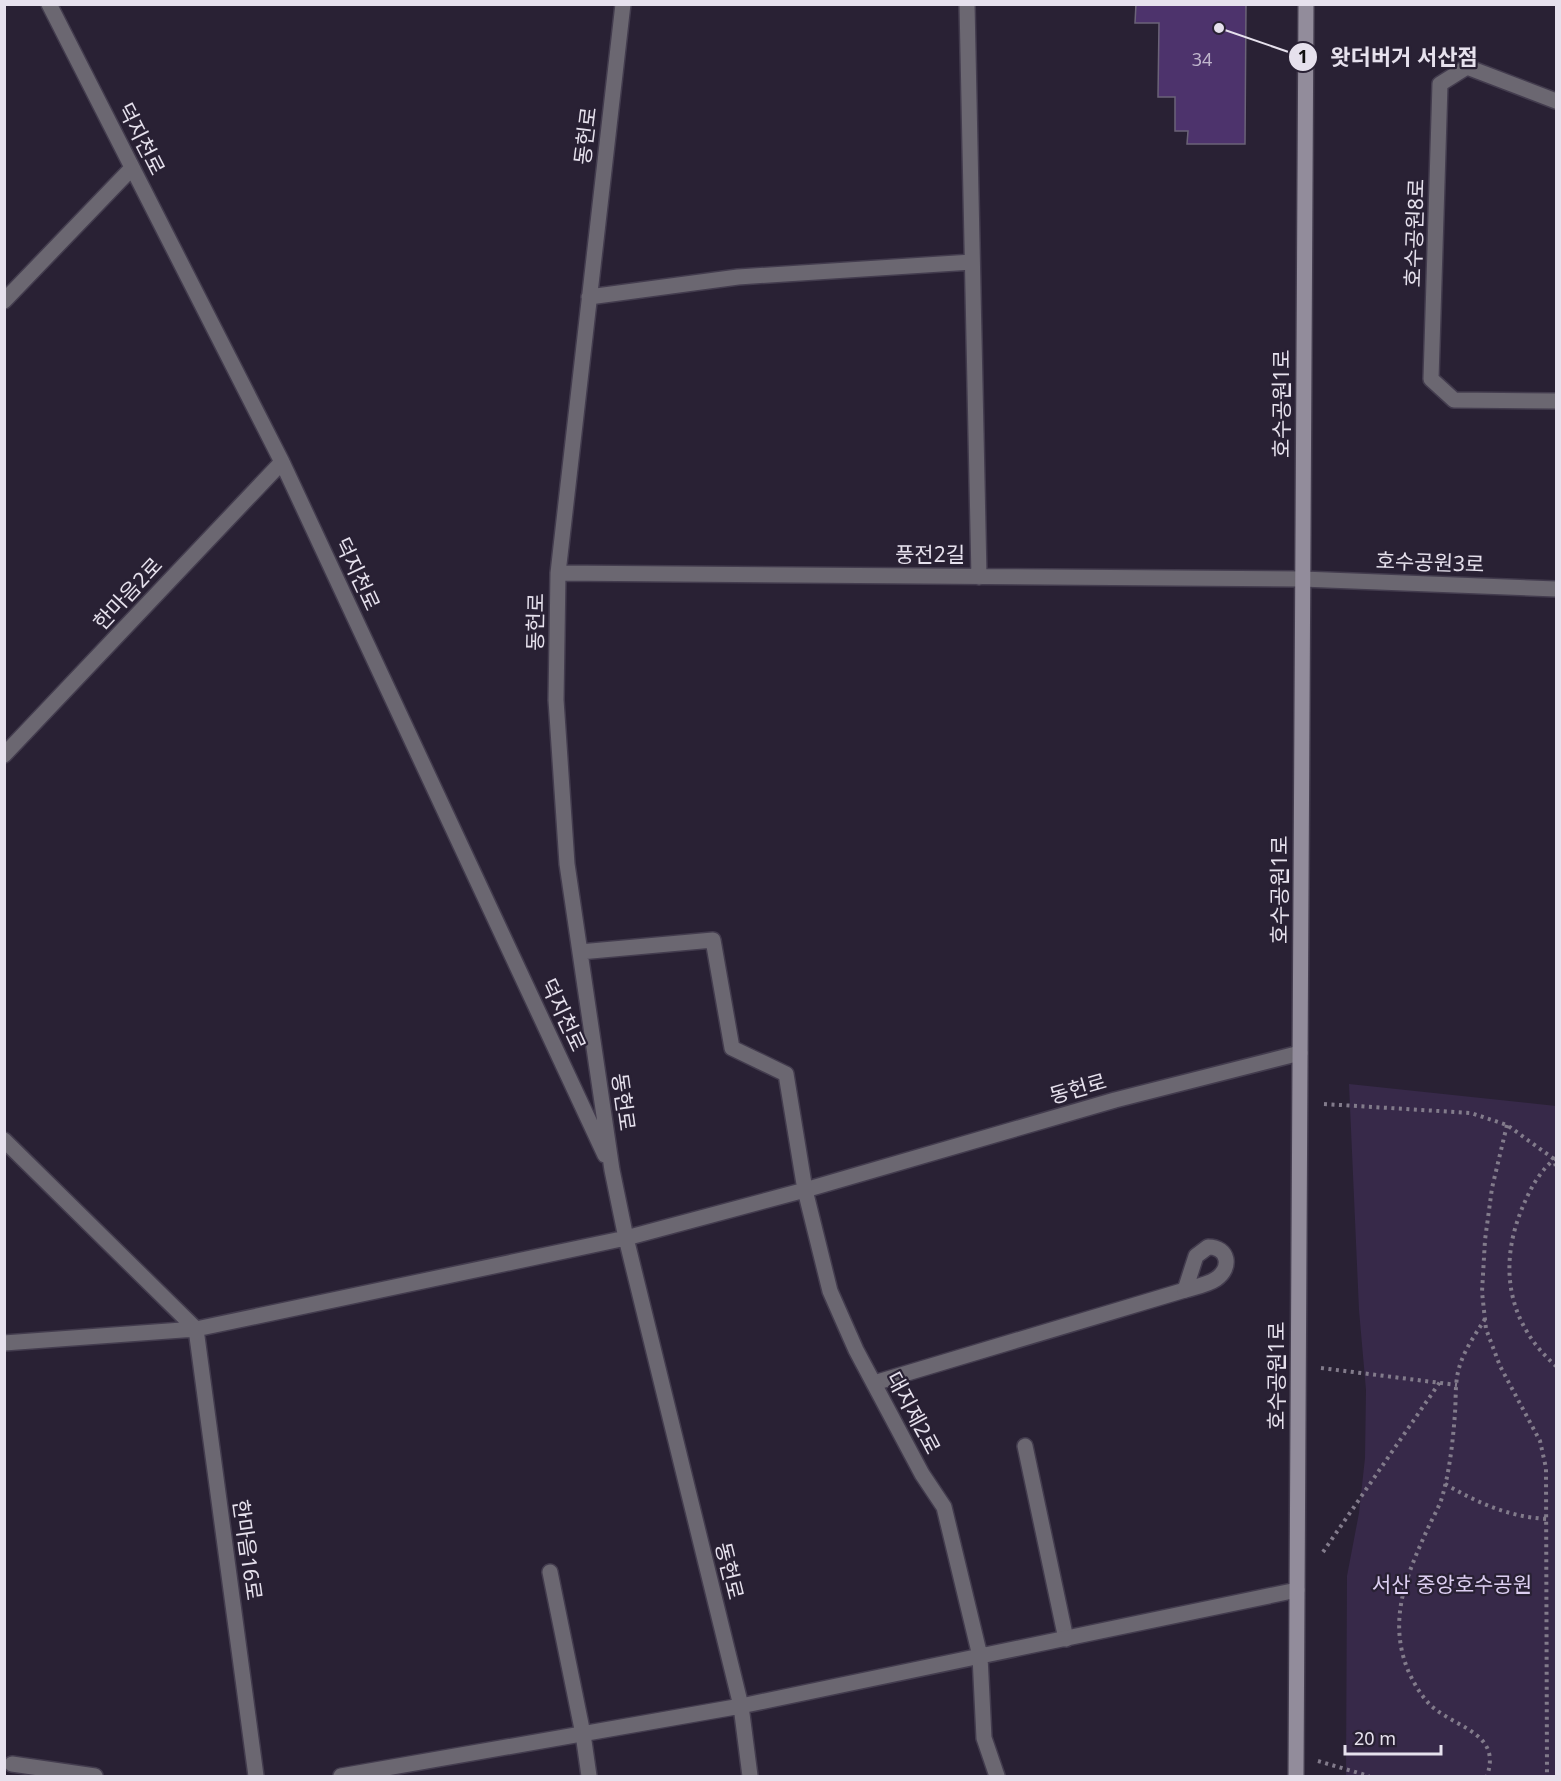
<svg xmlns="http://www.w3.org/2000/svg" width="1561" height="1781" font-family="'Noto Sans','Noto Sans KR',sans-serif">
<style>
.green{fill:#372949}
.building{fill:#4d336c;stroke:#6b6378;stroke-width:1.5}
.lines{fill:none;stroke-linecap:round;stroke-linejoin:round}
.service-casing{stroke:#433c4e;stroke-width:18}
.minor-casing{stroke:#433c4e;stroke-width:18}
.secondary-casing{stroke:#433c4e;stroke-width:18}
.path{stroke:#827b8b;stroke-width:4;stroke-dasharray:3 4.5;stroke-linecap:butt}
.service{stroke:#6b6771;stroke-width:15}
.minor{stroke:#6b6771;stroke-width:15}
.secondary{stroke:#928c9b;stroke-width:15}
.labels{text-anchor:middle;stroke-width:4.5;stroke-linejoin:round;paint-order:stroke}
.number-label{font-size:18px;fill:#c0b6cd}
.street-label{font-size:21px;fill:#e6e1ed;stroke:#292134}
.park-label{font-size:21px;fill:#ddcff2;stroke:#292134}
.leader{fill:none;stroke:#e6e1ed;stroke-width:2}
.callout-dot{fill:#e6e1ed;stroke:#292134;stroke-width:2}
.mark-label{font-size:18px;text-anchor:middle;font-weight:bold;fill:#111}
.callout-label{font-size:22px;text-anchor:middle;font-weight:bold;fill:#e6e1ed;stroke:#292134;stroke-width:4.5;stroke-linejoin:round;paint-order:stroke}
</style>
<rect width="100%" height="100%" fill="#292134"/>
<path class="green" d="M1349,1084L1556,1106V1776H1346L1347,1576L1359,1513L1365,1458L1366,1390L1359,1310Z"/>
<path class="building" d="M1136,4H1246L1245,144H1187L1188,131H1175V97H1158L1159,23H1135Z"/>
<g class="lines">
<defs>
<path id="service" d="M874,1383L1185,1290
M1025,1446L1066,1639"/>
<path id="minor" d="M49,4L282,462L605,1155
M623,4L558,573L556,700L567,864L612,1170L626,1238L741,1706L750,1776
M967,4L979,577
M1556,101L1467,67L1440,84L1431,379L1454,400L1556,401
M589,297L738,277L972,262
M4,301L132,168
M558,573L1302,579L1556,589
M4,755L282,462
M580,952L713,940L732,1048L786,1074L805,1190L830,1291L856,1350L922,1474L944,1507L980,1656L984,1738L997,1776
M4,1140L196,1329L256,1776
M1208,1247C1229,1247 1232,1268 1216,1279C1207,1285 1195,1287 1185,1290L1196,1256Z
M4,1343L196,1329L626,1238L805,1190L1115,1100L1300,1053
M550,1572L583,1734L589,1776
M12,1764L95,1776
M341,1776L741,1706L1297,1590"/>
<path id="secondary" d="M1296,1776L1306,4"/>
</defs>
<use href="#service" class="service-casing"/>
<use href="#minor" class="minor-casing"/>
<use href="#secondary" class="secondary-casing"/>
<path class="path" d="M1324,1104L1471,1113L1507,1125L1554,1159L1556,1167
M1507,1125L1492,1188L1485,1240L1482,1292L1486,1329L1500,1366L1540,1441L1546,1468L1547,1776
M1556,1158C1539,1171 1529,1191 1521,1211C1498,1269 1509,1325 1556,1366
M1485,1319C1475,1335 1462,1353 1458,1372C1455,1385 1456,1400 1455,1413C1453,1440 1450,1468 1443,1494C1440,1506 1433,1517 1428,1528C1409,1570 1390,1612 1404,1659C1409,1676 1421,1698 1435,1709C1461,1729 1501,1735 1487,1776
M1321,1368L1457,1385
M1445,1484C1478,1503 1509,1517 1547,1519
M1323,1552L1440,1382
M1318,1761L1369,1776"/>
<use href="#service" class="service"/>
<use href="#minor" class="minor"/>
<use href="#secondary" class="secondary"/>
</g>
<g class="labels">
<g class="number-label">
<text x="1202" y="66">34</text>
</g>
<g class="street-label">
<text transform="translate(586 136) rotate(-83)" y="7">동헌로</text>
<text transform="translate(141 139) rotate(63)" y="7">덕지천로</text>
<text transform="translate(1415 233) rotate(-88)" y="7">호수공원8로</text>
<text transform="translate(1282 404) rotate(-90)" y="7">호수공원1로</text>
<text x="930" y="562">풍전2길</text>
<text transform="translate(1430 563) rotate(2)" y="7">호수공원3로</text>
<text transform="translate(357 574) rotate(65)" y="7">덕지천로</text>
<text transform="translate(128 594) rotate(-47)" y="7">한마음2로</text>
<text transform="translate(536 622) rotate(-89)" y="7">동헌로</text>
<text transform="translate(1280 890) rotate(-90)" y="7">호수공원1로</text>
<text transform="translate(563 1015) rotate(65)" y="7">덕지천로</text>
<text transform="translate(1078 1089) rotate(-16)" y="7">동헌로</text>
<text transform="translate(623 1102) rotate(82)" y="7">동헌로</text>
<text transform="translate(1277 1376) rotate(-90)" y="7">호수공원1로</text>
<text transform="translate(913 1413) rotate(62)" y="7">대지제2로</text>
<text transform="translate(247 1550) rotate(82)" y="7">한마음16로</text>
<text transform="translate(729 1571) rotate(76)" y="7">동헌로</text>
</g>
<g class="park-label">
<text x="1452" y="1592">서산 중앙호수공원</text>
</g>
</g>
<path class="leader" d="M1219 28L1303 57"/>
<g class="callout-dot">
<circle cx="1219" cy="28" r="6"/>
<circle cx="1303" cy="57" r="15"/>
</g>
<g class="mark-label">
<text x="1303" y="63">1</text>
</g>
<g class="callout-label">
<text x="1404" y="65">왓더버거 서산점</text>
</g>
<rect width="1561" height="1781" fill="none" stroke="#e6e1ed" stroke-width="12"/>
<path d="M1345 1745v9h96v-9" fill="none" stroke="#e6e1ed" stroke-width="3"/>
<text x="1354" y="1745" font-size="18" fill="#e6e1ed" stroke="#292134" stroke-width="4.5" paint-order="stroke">20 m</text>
</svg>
